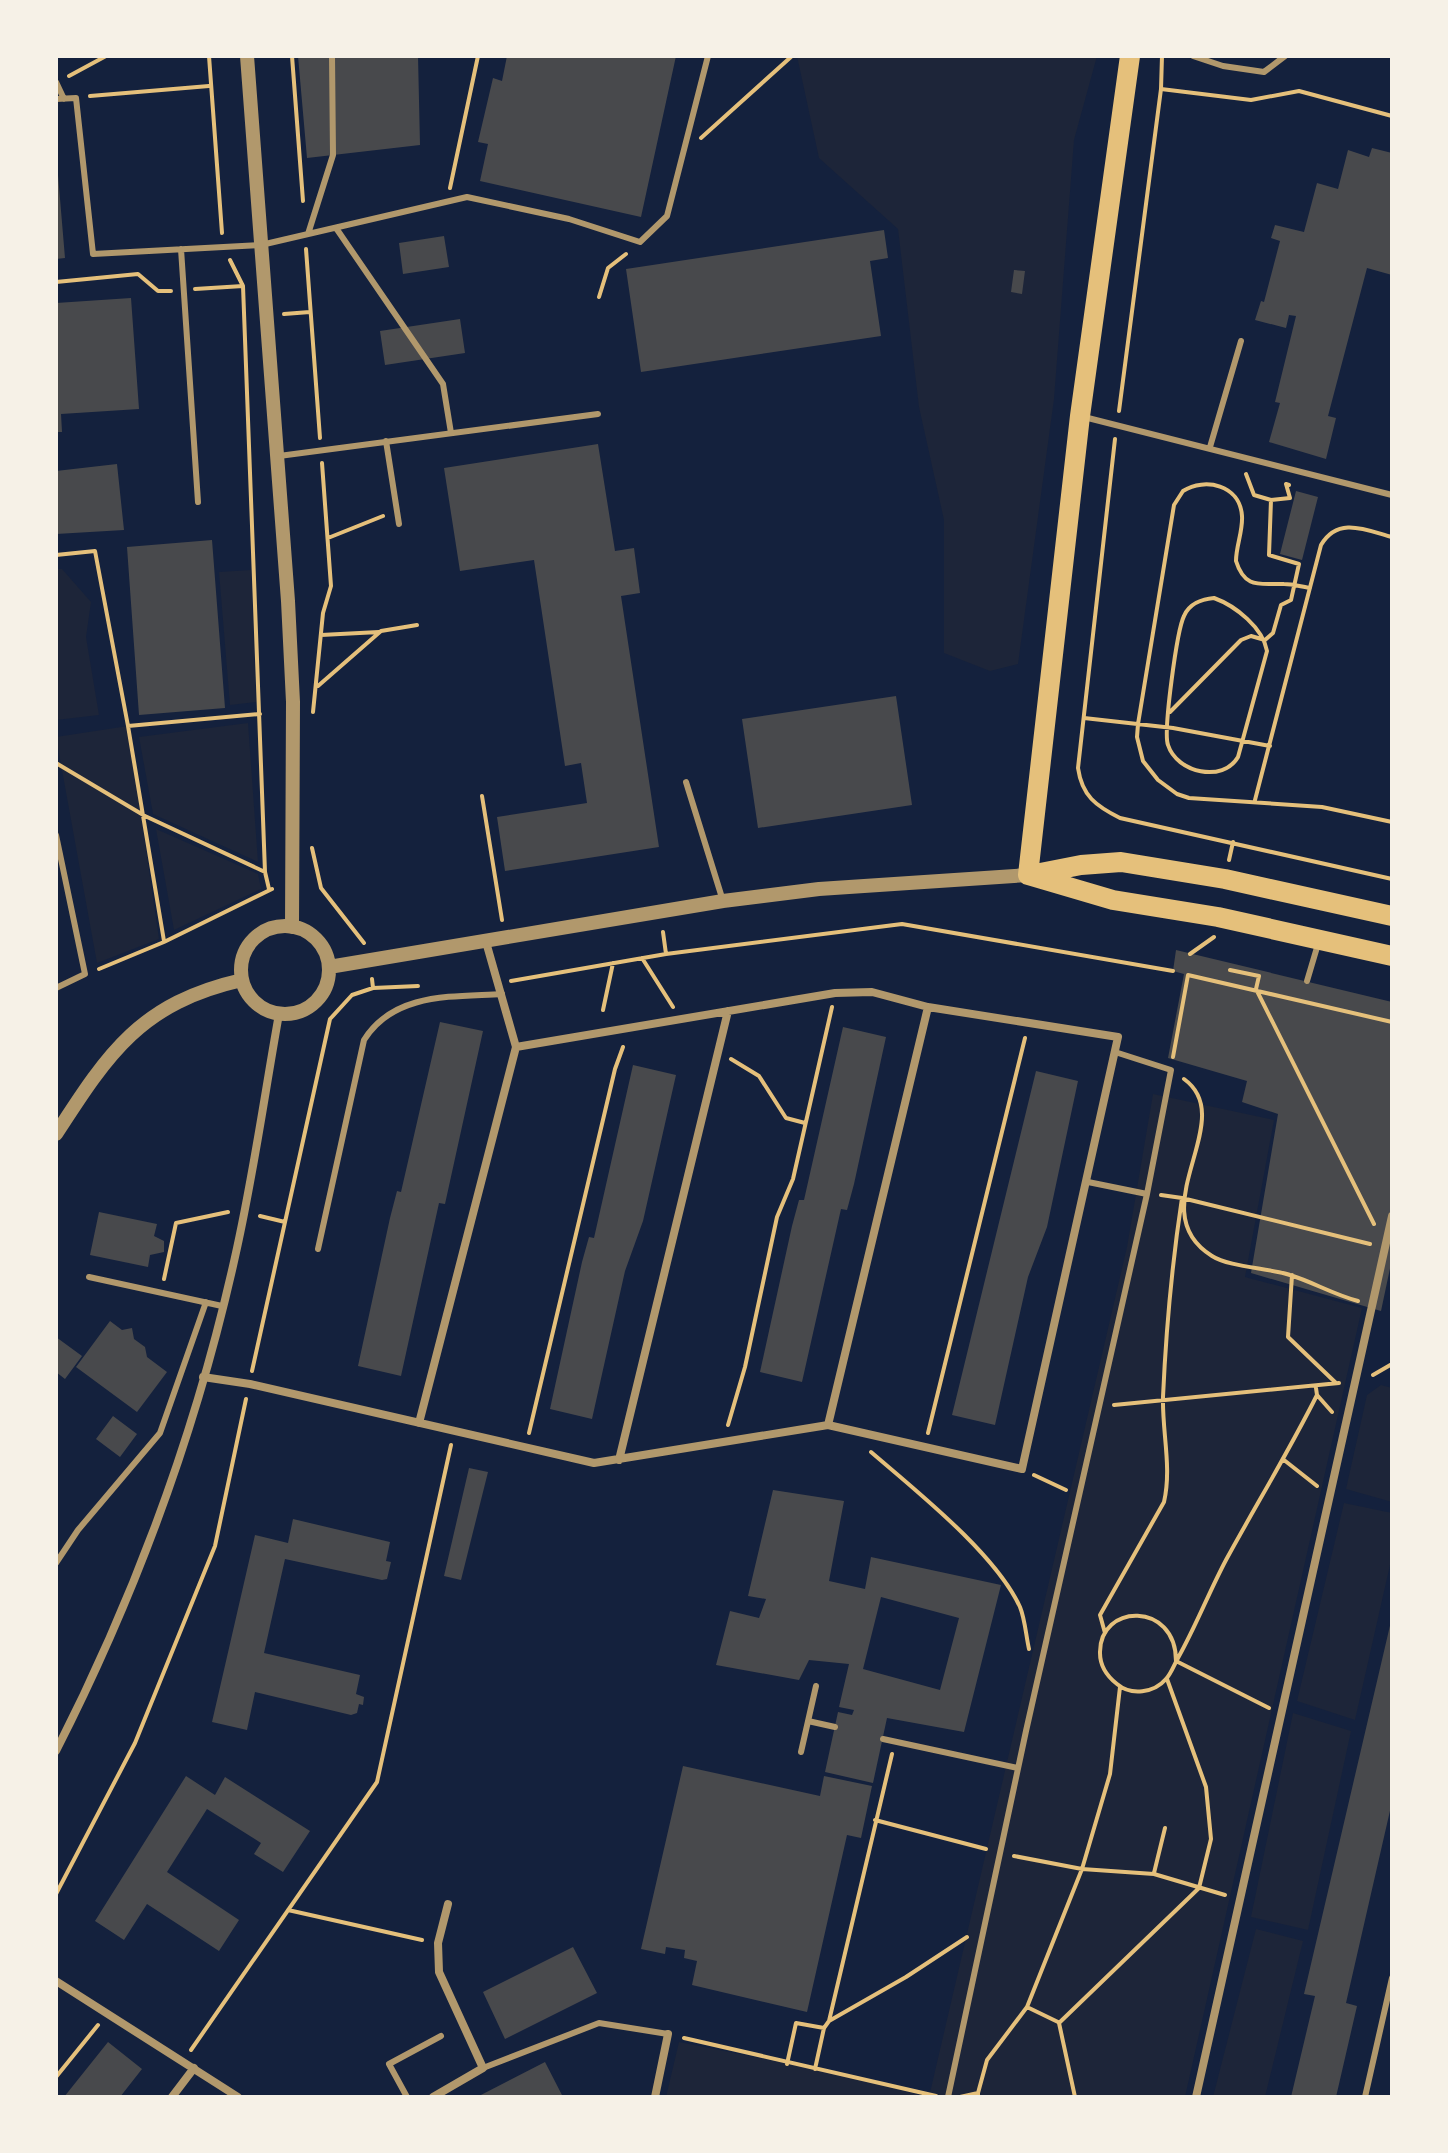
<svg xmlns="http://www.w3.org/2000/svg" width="1448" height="2153" font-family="'Sofia Sans Condensed',sans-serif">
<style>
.green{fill:#1d2539}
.building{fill:#48494c;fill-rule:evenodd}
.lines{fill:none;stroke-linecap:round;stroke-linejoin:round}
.path{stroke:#e5c07b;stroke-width:4}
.service{stroke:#b1986c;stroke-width:6}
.minor{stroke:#b1986c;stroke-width:8}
.tertiary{stroke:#b1986c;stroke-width:14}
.primary{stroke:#e5c07b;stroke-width:20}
</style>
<rect width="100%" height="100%" fill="#14213d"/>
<path class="green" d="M797,56H1097L1074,140L1054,399L1018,664L990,671L944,653V520L919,407L898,229L819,158Z
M56,569H62L91,602L86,637L99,715L56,720Z
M251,570L256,702L230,705L219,572Z
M248,723L258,862L153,814L139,737Z
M128,726L159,939L97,963L56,737Z
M156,829L258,874L261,889L174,930Z
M1153,1094L1274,1120L1245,1277L1362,1308L1185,2097H929L1127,1247Z
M1381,1385L1392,1388V1502L1346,1489L1367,1395Z
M1344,1503L1392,1513V1556L1355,1720L1297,1701Z
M1293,1713L1351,1731L1308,1930L1251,1917Z
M1256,1929L1303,1941L1265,2097H1213Z
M679,2042L860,2078L926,2097H666Z"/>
<path class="building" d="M298,56H418L420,145L307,158Z
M507,56H676L641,217L480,181L488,144L478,142L493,78L502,81Z
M1372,148L1392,153V275L1367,268L1328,416L1336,418L1326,459L1269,442L1280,403L1275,402L1296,316L1289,315L1286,328L1255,320L1261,301L1264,302L1280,241L1271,238L1275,225L1304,232L1317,183L1338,189L1348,150L1369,157Z
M56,175H58L65,258L56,259Z
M884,230L888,258L870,261L881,336L641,372L626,269Z
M444,236L449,267L403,274L399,243Z
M1014,270L1025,271L1022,294L1011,292Z
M131,298L139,409L61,414L62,432H56V303Z
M460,319L465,353L385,365L380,331Z
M598,444L615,551L634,548L640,593L621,596L659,847L505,871L497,817L587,803L581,763L565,766L534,560L460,571L444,468Z
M117,464L124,530L56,534V471Z
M1296,491L1318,497L1302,560L1280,554Z
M212,540L225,708L139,715L127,547Z
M896,696L912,805L758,828L742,719Z
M1176,950L1392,1002V1259L1381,1311L1251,1273L1278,1114L1242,1102L1247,1081L1168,1058L1184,974L1173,971Z
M440,1022L483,1031L445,1204L439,1203L401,1376L358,1366L390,1218L397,1191L401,1192Z
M843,1027L886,1037L854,1184L847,1210L841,1209L802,1382L760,1372L792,1226L799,1200H804Z
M633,1065L676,1075L643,1221L625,1271L592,1419L550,1409L582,1262L589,1237L594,1238Z
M1036,1071L1078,1081L1047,1227L1028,1277L995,1425L952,1415Z
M99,1212L157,1224L154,1236L164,1241V1252L150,1255L148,1267L90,1255Z
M110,1321L122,1330L132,1328L134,1339L145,1347L147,1357L167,1372L137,1412L76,1367Z
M56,1337L82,1356L65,1379L56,1372Z
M113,1416L137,1434L120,1457L96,1439Z
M469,1468L488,1472L461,1580L444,1576Z
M773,1490L844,1501L829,1581L865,1589L871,1557L1001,1585L964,1732L887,1718L873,1783L825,1772L838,1712L852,1715L854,1710L839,1707L849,1664L809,1660L799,1680L716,1665L730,1611L759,1618L766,1599L748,1596ZM881,1597L959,1618L940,1690L863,1669Z
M293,1519L390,1542L386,1561L391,1562L387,1579L382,1580L285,1559L264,1653L360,1675L356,1694L364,1697L363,1705L359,1704L357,1713L351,1715L255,1692L247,1730L212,1722L255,1535L288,1543Z
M1392,1617V1802L1346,2003L1357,2006L1336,2097H1291L1315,1996L1304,1994Z
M683,1766L820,1796L824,1776L872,1786L861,1838L847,1835L807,2012L692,1985L697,1961L684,1958L685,1950L666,1947L665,1954L641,1949Z
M186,1776L215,1795L225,1777L310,1831L283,1872L254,1854L261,1843L207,1809L167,1872L239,1920L219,1951L147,1904L124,1940L95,1921Z
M573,1947L597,1993L505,2039L483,1992Z
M108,2042L142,2069L120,2097H64Z
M545,2062L563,2097H477Z"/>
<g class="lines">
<path class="path" d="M209,56L222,233
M292,56L303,201
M69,76L106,56
M1161,89L1251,100L1299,91L1392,116
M90,96L209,86
M701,138L792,56
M450,188L478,56
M306,249L320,438
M230,260L243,286L265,872L269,889
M56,282L138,274L158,291H171
M195,289L243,286
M599,297L608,268L626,254
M284,314L310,312
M1119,411L1161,89L1162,56
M1115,439L1078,768C1082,796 1096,806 1120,818L1392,879
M1246,474L1254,495L1271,500L1290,498L1286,484L1289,485
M328,538L383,516
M56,555L95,551L128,726L260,714
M1310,588C1302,587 1293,584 1284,584C1261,583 1245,590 1236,561C1236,546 1243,531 1242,516C1240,485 1205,477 1183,491L1174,505L1138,724L1137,737L1143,761L1158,780L1177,794L1189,798L1322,807L1392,822
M1214,598C1236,606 1263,628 1267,651L1238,757C1223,783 1177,773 1168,745C1163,732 1177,630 1184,616C1189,604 1202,599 1214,598Z
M321,635L379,632
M318,686L381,631L417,625
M313,712L323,613L331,586L322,463
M1170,712L1241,640L1251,636L1265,640L1273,633L1281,605L1291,600L1299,564L1269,555L1271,500
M1084,718L1173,728L1270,746
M128,726L164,941
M56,763L145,816L265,872
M482,796L502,920
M1255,800L1321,545C1338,516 1366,530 1392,537
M312,848L321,888L364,943
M1229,860L1233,842
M663,932L666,954
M1190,954L1214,937
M642,958L673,1007
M99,969L164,942L272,889
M1230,970L1259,976L1256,989L1374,1224
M511,981L666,954L902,924L1173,971
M373,988L418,986
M603,1010L613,963
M1173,1057L1188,975L1392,1022
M731,1059L759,1076L786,1118L805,1123
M1184,1079C1241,1120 1138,1210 1212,1256C1229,1267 1269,1268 1290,1275C1313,1282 1332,1294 1358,1301
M1182,1198L1370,1244
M260,1216L285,1222
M1292,1275L1288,1337L1336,1383
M164,1279L176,1223L228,1212
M252,1371L330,1019L352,995L373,988L372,979
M1373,1375L1392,1364
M1316,1388L1317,1395L1332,1412
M1114,1405L1339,1383
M728,1425L745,1367L777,1217L793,1179L832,1007
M529,1433L615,1069L623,1047
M928,1433L1025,1038
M871,1452C915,1490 995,1553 1020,1607C1025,1619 1026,1636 1029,1649
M1284,1460L1317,1486
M1034,1475L1066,1490
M1105,1633L1100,1615L1164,1502C1172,1467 1162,1432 1163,1397C1166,1330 1172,1264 1182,1198L1161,1195
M1176,1661C1176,1601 1099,1603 1100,1653C1100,1666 1108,1677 1117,1684C1131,1696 1154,1693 1166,1679C1171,1674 1174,1665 1178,1658C1196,1626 1209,1592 1226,1560C1256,1505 1289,1451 1317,1395
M1176,1661L1269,1708
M875,1820L986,1849
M1014,1856L1082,1869L1154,1874L1225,1895
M1154,1873L1165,1828
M56,1894L135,1743L215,1546L246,1399
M288,1910L422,1940
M829,2021L906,1977L967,1937
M1058,2022L1027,2007L1082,1869L1110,1774L1120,1687
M1059,2023L1199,1888L1211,1839L1206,1787L1167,1679
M1059,2023L1075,2097
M684,2038L936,2096
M191,2050L377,1782L451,1445
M787,2064L796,2023L824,2028L829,2021L892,1754
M815,2069L824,2028
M56,2077L98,2025
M978,2093L987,2060L1027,2007
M960,2097L978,2093V2097"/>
<path class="service" d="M1193,56L1223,66L1264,72L1285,56
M56,82L64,99
M56,99L76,98L93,254L261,245L467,197L569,219L640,242L667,216L708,56
M336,228L443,384L451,433
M308,234L333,155L332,56
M181,249L198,502
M1084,417L1392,495
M386,441L399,524
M1210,447L1241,341
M279,456L598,414
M686,782L723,901
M56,835L85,974L56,988
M1307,981L1318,944
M1088,1182L1147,1194
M318,1249L364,1040C394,992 453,997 502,994
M89,1277L222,1306
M56,1563L78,1530L160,1433L206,1302
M808,1721L835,1727
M883,1739L1018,1768
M801,1752L816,1686
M483,2068L599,2023L668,2034
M407,2097L389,2064L441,2036
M948,2097L1026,1731L1147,1194L1171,1070L1115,1052
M1365,2097L1392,1978"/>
<path class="minor" d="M203,1377L250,1384L594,1463L828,1425L1022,1469L1118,1037L928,1007L872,992L835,993L516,1047L486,942
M419,1423L516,1047
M828,1425L928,1007
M619,1460L728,1011
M56,1751C137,1592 199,1423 237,1248C254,1171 265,1092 279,1014
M56,1981L238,2097
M172,2097L194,2068
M433,2097L483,2068L439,1972L438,1943L448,1904
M655,2097L668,2034
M1196,2097L1392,1216"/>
<path class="tertiary" d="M247,56L288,601L293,702L292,927
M241 970a44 44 0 1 1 88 0a44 44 0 1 1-88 0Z
M329,967L723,901L819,889L1028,875
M56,1134C109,1052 141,1003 242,980"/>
<path class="primary" d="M1028,875L1080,416L1130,56
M1028,875L1113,900L1218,917L1392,956
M1030,875L1081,865L1121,862L1225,879L1392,916"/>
</g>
<rect width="1448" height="2153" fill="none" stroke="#f6f1e7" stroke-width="116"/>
</svg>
